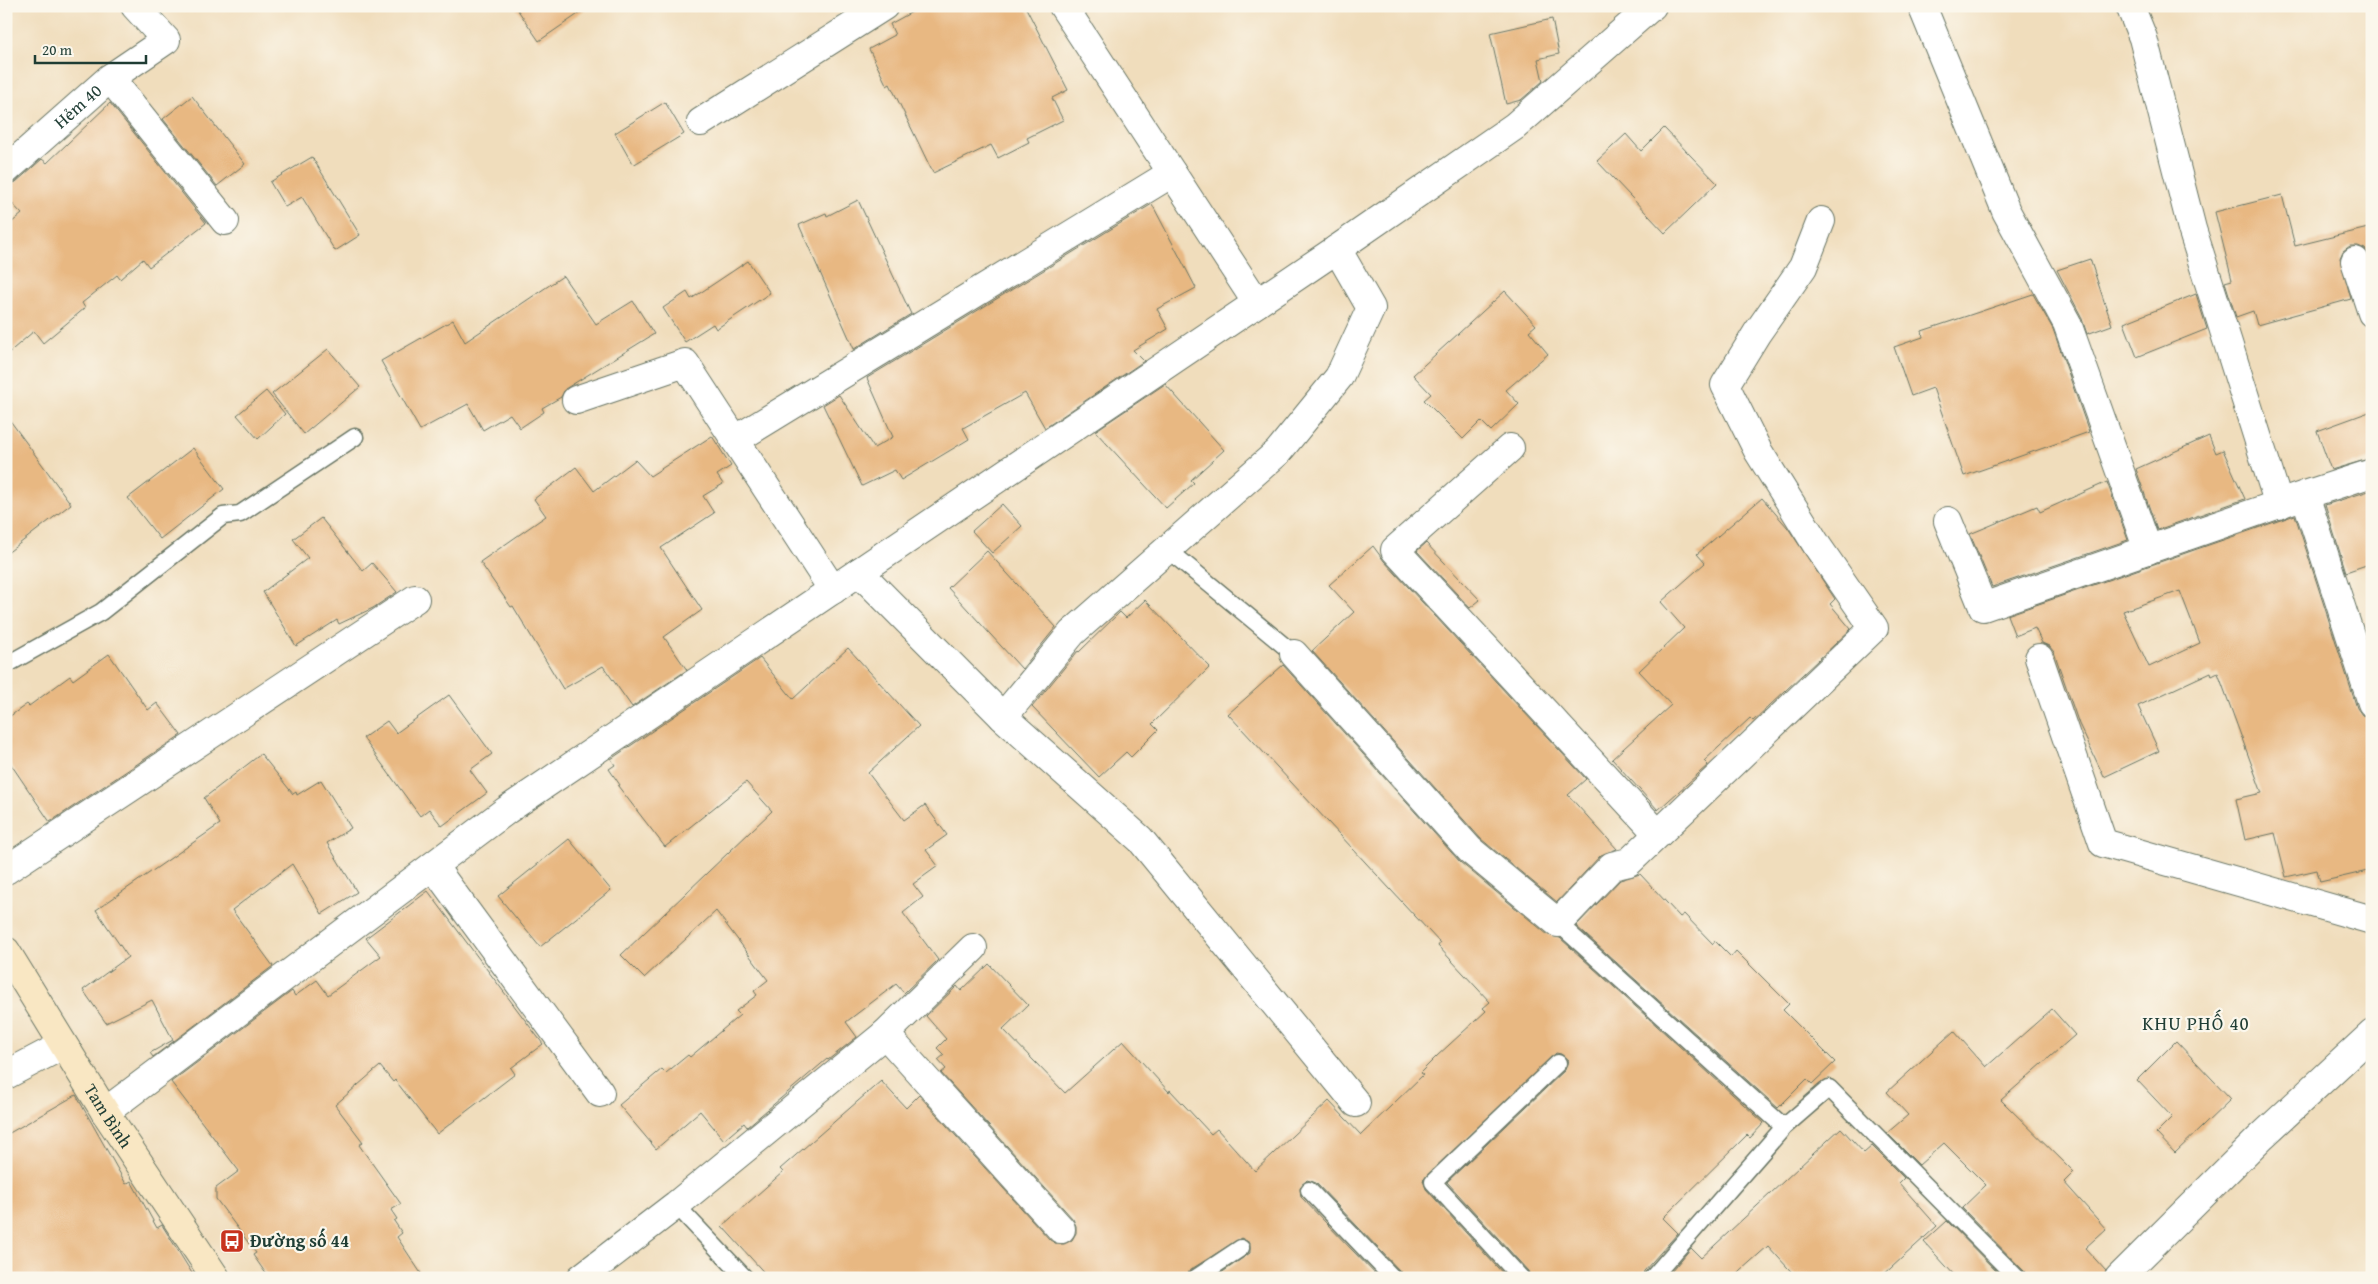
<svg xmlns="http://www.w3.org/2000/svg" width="2378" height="1284" font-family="'Gentium Book Plus',serif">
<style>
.building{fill:#e8b882;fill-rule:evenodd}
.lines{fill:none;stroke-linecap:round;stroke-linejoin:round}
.lane-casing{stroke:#687564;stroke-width:19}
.street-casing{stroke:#687564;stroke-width:30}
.secondary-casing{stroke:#687564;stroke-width:30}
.lane{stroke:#fff;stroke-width:16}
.street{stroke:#fff;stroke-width:28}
.secondary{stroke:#f9e7c3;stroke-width:28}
.labels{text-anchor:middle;stroke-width:4.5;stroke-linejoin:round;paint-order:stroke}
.street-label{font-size:18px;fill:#1f3d34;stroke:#fbf7ec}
.poi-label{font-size:18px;font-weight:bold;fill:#1f3d34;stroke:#fbf7ec;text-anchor:start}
.neighbourhood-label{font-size:19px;letter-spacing:1px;fill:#1f3d34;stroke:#fbf7ec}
</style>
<rect width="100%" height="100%" fill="#fbf7ec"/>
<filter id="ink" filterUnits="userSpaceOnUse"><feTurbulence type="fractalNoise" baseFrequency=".02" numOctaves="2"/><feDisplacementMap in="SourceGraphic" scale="10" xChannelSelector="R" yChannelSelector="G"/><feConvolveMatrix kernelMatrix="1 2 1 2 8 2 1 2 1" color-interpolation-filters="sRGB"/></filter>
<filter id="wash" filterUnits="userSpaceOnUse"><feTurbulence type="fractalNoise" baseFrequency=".0096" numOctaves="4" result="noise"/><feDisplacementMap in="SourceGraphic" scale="20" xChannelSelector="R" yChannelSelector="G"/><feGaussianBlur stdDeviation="1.12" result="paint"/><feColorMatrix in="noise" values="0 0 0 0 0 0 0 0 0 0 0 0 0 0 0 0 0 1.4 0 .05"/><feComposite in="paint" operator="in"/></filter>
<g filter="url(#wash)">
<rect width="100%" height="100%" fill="#f0ddbc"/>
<g id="blocks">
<path class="building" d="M515,6H590L539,41Z
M923,6H1025L1068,90L1052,98L1063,120L1027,138L1029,142L998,158L991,145L933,173L890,84L887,86L869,49L895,35L890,24Z
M1552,19L1559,54L1538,59L1543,81L1521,100L1506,104L1490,33Z
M192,96L245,164L217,186L163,119Z
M665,102L684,134L633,165L615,133Z
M110,103L206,223L149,267L143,259L120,279L117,275L82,303L85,308L43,343L34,331L6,355V227L22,214L6,197V185L16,182L42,159L47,163Z
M1664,128L1717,183L1665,233L1597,161L1626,134L1641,151Z
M312,157L360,235L335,251L302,197L285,207L270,182Z
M2282,195L2295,246L2372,227V262L2365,249L2358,246H2350L2343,251L2340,258L2351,299L2257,325L2253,311L2236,317L2225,282L2232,280L2215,212Z
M858,200L911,314L854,349L799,225L826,213L827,216Z
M1152,204L1196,288L1157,309L1168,329L1133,350L1144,361L1045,428L1025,393L963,428L969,439L901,480L895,470L862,486L823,405L839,395L874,448L893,437L867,378Z
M2090,259L2112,325L2087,334L2081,316L2057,270Z
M748,261L770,293L716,329L713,324L685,342L663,308L687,292L691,299Z
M563,276L596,324L633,301L654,334L565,389L561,397L542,408L544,412L520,428L510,414L483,430L468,404L420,430L381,361L453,320L465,342Z
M1505,291L1536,325L1529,331L1548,354L1506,390L1519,404L1491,431L1481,421L1463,439L1424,400L1431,394L1413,375Z
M2033,294L2053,329L2089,432L1964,476L1933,388L1911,396L1894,347L1923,337L1922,331Z
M2196,294L2207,329L2137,357L2124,323Z
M328,349L360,387L304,434L272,394Z
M1165,384L1224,450L1191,480L1194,483L1166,508L1095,431Z
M266,391L285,414L258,439L237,415Z
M2372,411V458L2331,470L2317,431Z
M6,415L71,504L6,554Z
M712,436L731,466L717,475L723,484L703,496L714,513L661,548L702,610L664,637L687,670L632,707L603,666L563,689L513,606L511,607L480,562L546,516L534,499L576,467L594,491L635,460L650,476Z
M2209,436L2216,453L2223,450L2245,499L2157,530L2136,469Z
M193,448L224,489L160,539L128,498Z
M2107,482L2128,540L1992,587L1970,534L2037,506L2040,512Z
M2372,490V563L2346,572L2325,505Z
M1762,498L1788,528L1835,599L1830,604L1851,629L1769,706L1753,721L1750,718L1704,761L1708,765L1658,810L1612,759L1671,705L1639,671L1684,628L1661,602L1705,563L1697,554Z
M1002,504L1022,526L992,553L972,531Z
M2295,515L2357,708L2362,715L2372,718V870L2320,882L2317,870L2286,877L2275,833L2245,840L2236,799L2262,793L2218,673L2212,676L2211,672L2138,706L2159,751L2104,777L2079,724L2054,652L2049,646L2042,643L2035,628L2015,636L2007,615ZM2180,591L2200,643L2149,667L2123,611Z
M321,518L363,571L372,563L397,592L373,608L339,624L337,620L296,646L263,592L308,558L293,539Z
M1426,543L1480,600L1470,608L1417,551Z
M1373,546L1384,561L1586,779L1568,795L1617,849L1601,855L1557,902L1481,839L1312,651L1354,612L1329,585Z
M987,551L1056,627L1022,669L948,588Z
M1145,600L1210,667L1152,724L1158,730L1131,757L1126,752L1099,777L1032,707L1078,651L1079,652L1120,612L1126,618Z
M848,648L919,726L868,773L904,820L925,805L947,835L926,850L938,866L913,884L923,897L903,913L938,960L904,993L896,984L846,1022L857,1037L828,1060L827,1059L747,1127L744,1123L724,1140L700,1111L656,1149L619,1105L662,1069L666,1073L688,1055L690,1057L740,1015L736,1011L757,995L754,991L768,980L716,911L644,978L621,955L772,811L746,782L665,847L618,786L620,785L609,769L615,765L611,759L760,658L793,699Z
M109,654L148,710L157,703L181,735L50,822L6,757V719L27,704L29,706L70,676L73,680Z
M1283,665L1460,862L1548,935L1560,938L1764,1123L1750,1138L1747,1135L1663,1218L1678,1233L1644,1271L1642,1278H1531L1528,1271L1447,1182L1565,1070L1568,1060L1561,1054L1556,1053L1423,1180L1426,1189L1507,1278H1403L1400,1271L1316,1183L1307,1180L1300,1187L1301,1197L1379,1278H1214L1250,1253V1243L1241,1238L1190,1270L1186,1278H769L722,1226L783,1172L780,1169L881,1081L906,1108L919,1095L1050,1240L1057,1244H1064L1072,1240L1076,1233V1226L1073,1219L941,1073L946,1069L938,1060L944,1055L937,1048L946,1039L926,1016L957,986L961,991L989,964L1028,1005L1003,1029L1065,1093L1123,1041L1169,1092L1170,1090L1211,1134L1217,1129L1255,1171L1329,1101L1361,1135L1423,1075L1420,1073L1437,1056L1486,1011L1483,1008L1490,1002L1438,946L1440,943L1228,714Z
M449,695L492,754L470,770L487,793L442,826L429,809L420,816L363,738L387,721L396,733Z
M261,754L293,794L296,792L297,795L321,780L351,828L327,843L357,892L322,914L292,864L232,910L273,966L153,1057L150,1053L173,1040L152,1000L106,1023L83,990L128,957L96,910L220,824L204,798Z
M569,839L611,890L540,947L498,896Z
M1640,874L1680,917L1684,914L1713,944L1715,941L1731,957L1736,951L1789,1004L1783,1010L1835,1062L1812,1084L1807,1079L1778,1108L1576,926L1620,880Z
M428,891L543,1044L511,1068L515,1074L437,1134L395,1080L393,1082L380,1066L335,1105L363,1142L359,1145L401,1204L391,1210L397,1219L394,1221L402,1233L397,1237L424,1278H269L253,1255L256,1253L216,1199V1188L239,1171L171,1082L292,991L295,996L317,980L328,995L381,956L366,938Z
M2052,1009L2075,1035L2001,1100L2074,1172L2064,1182L2106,1229L2085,1248L2106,1271L2104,1278H2027L2024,1271L1962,1208L1986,1185L1944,1143L1919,1165L1887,1133L1908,1115L1887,1092L1954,1031L1986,1067Z
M2176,1041L2231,1099L2175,1153L2156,1133L2172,1117L2137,1080Z
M76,1095L126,1184L131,1181L157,1228L162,1225L195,1278H6V1135Z
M1841,1128L1864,1153L1872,1146L1904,1178L1899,1183L1937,1226L1880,1278H1797L1768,1246L1732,1278H1666L1691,1248L1701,1258Z
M1947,1221L2003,1278H1957L1924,1242Z"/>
</g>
</g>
<g filter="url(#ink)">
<use href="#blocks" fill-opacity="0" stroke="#687564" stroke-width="1"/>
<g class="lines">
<defs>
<path id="lane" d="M1167,549L1294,654
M6,665L101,612L223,516L240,514L355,437
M1558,923L1784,1127
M1309,1190L1393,1278
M676,1205L745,1278
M1196,1278L1241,1248
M1521,1278L1433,1182L1558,1063
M1652,1278L1784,1127L1829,1088L2017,1278"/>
<g id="street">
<path d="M1063,6L1257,303"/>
<path d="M1922,6L2006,211L2067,323L2148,550"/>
<path d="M2130,6L2143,38L2192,229L2279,505"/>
<path d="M110,78L225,221"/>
<path d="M701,122L884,6"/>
<path id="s1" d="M6,170L110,78L166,40L135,6"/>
<path d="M2355,261L2372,313"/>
<path d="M576,400L685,363L833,590"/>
<path d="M735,440L1172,173"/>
<path d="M1510,448L1395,550L1658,834"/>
<path d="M2305,495L2372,473"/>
<path d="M1948,521L1983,607L2305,495L2372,703"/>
<path d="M859,572L1003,717L1140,839L1356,1103"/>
<path d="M1294,654L1470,850L1558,923L1612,866L1629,862L1874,628L1818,547L1758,451L1725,385L1757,333L1803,267L1821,221"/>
<path d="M2039,658L2103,843L2372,920"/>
<path d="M1003,717L1072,633L1278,452L1339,377L1371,308L1337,249"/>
<path d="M433,866L600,1093"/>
<path d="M6,870L415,599"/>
<path d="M885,1034L1061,1229"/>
<path d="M6,1075L63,1045"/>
<path d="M105,1112L507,810L1337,249L1515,126L1652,6"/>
<path d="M581,1278L676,1205L885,1034L973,948"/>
<path d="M2119,1278L2260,1138L2372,1034"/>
</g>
<g id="secondary">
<path id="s2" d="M6,951L105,1112L216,1278"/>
</g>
</defs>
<use href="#lane" class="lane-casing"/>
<use href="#street" class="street-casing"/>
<use href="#secondary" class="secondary-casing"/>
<use href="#lane" class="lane"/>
<use href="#street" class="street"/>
<use href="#secondary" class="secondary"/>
</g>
</g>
<defs>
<symbol id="bus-square" viewBox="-11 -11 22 22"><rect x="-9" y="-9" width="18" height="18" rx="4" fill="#c8321e" stroke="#fbf7ec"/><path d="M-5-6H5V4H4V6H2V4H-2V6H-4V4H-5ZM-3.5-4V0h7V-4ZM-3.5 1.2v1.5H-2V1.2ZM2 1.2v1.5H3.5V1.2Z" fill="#fff"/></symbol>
</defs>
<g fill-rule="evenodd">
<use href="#bus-square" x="218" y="1227" width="28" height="28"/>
</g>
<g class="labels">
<g class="street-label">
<text dy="6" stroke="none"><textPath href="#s1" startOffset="96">Hẻm 40</textPath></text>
<text dy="6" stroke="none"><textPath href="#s2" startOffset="194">Tam Bình</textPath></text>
</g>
<g class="poi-label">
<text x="250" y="1247">Đường số 44</text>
</g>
<g class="neighbourhood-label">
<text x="2196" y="1030">KHU PHỐ 40</text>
</g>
</g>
<rect width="2378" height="1284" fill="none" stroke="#fbf7ec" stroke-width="25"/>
<path d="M35 55v8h111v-8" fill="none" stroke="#1f3d34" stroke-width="2.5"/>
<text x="42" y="55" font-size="15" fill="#1f3d34" stroke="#fbf7ec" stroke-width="4" paint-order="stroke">20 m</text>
</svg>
